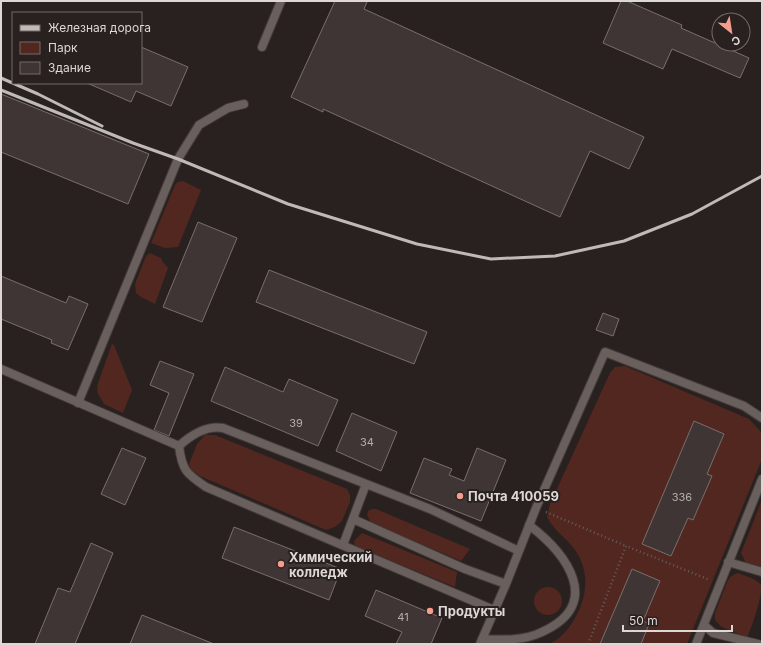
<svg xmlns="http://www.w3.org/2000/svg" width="763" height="645" font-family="Inter,sans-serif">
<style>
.green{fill:#52271f}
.building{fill:#3e3534;stroke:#796f6d}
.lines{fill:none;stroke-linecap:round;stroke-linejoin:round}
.lane-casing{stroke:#433c3a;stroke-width:10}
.path{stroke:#645d5c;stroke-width:2.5;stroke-dasharray:1 3;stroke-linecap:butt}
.lane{stroke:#695f5d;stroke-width:8}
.rail{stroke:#bfb9b8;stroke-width:3}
.poi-dot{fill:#f49d8c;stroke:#292120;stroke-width:1.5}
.labels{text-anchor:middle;stroke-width:4;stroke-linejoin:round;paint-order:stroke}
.number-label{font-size:11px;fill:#b5aeae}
.poi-label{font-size:13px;font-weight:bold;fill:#ddd7d6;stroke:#292120;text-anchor:start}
</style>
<rect width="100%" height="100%" fill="#292120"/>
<path class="green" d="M183,181L201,190L178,247L165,248L151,243L175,185L178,182Z
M150,253L161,258L162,261L168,268L155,304L141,297L136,293L135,284L146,256Z
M112,344L114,345L132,390L123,413L104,404L98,394L97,386Z
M625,366L749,419L762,433V459L687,644H550C554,641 559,639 562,635C566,632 569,627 572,623C586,601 591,576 577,553C568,538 556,534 547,517L550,504L610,373L615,367Z
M205,435H215L347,489L350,495V502L342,521L335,527L326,530L200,476L191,469L189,464L197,444Z
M762,500V569L746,563L741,553Z
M372,509H376L470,549L461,561L371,523L367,515L368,511Z
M362,533L457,572L455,587L355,546L354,541Z
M738,573C745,576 757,579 761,585C763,595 752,627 747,638L722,627L715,620V613L728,580L731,576Z
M534 601a14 14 0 1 1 28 0a14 14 0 1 1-28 0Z"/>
<path class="building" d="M335,1H364L367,2L364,9L644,137L629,169L590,151L560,217L323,109V112L291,97Z
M621,1H627L682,25L681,28L749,58L740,78L672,49L663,69L603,43Z
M141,47L188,67L171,106L136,91L131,102L87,83H141Z
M1,94L149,154L128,204L1,152Z
M198,222L237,238L202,322L163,307Z
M269,270L427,332L414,364L256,302Z
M1,276L66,303L69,296L88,304L68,350L51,343L52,340L1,319Z
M603,313L619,319L613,336L596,330Z
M160,361L194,374L169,436L154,430L169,393L150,385Z
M225,367L283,392L289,379L338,400L318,446L211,401Z
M352,413L397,432L381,471L336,451Z
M694,421L724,434L707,474L712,476L693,520L688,518L671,556L642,544Z
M122,448L146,458L125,505L101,494Z
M477,448L506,460L481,521L410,493L424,458L452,469L449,475L464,481Z
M234,527L341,569L329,600L222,558Z
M91,543L113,553L75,644H35L58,588L70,592Z
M632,569L660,581L643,621L649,624L641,644H600Z
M376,590L442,618L431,644H396L402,632L365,616Z
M142,615L214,644H130Z"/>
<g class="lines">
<defs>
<path id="lane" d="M262,47L281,1
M1,369L179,446
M78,403L178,159L199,125L228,108L244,104
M179,446C191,435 206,425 223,428L430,509L519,551
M179,446C182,471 187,474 206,487L494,610
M353,519L465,569L506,584
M343,545L366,484
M728,562L762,572
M704,625L713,633L758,644
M482,639C502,640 524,641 542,632C604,604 567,554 529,525
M480,644L506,584L536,508L605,352L744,406L762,418
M696,644L762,479"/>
</defs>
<use href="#lane" class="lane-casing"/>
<path class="path" d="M546,512L626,546
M588,644L626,546L710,580"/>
<use href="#lane" class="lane"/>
<path class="rail" d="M1,78L38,94L102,126
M1,90L133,143L178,159L288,204L417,244L491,259L555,256L624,241L692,214L762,176"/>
</g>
<g class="poi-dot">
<circle cx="460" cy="496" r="4"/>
<circle cx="281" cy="564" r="4"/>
<circle cx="430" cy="611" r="4"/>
</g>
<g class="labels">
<g class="number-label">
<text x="296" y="427">39</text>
<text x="367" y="446">34</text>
<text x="682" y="501">336</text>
<text x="403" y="621">41</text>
</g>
<g class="poi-label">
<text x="468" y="501">Почта 410059</text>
<text x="289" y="562">Химический<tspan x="289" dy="15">колледж</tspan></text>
<text x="438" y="616">Продукты</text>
</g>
</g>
<rect width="763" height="645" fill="none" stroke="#ddd7d6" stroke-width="4"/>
<rect x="12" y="12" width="130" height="72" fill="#292120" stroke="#716a69"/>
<rect x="20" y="25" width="20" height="6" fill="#bfb9b8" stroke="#716a69"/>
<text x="48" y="32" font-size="12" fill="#ddd7d6">Железная дорога</text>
<rect x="20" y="42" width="20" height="12" fill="#52271f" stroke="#716a69"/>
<text x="48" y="52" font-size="12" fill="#ddd7d6">Парк</text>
<rect x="20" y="62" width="20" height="12" fill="#3e3534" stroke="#716a69"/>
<text x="48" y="72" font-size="12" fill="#ddd7d6">Здание</text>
<g transform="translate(731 32) rotate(150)"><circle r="19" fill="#292120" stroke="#716a69"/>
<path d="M0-3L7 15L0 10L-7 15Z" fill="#f49d8c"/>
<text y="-6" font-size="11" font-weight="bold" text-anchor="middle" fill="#ddd7d6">С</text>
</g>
<path d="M623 625v6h109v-6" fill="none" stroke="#ddd7d6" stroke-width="2"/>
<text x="629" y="625" font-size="12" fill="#ddd7d6" stroke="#292120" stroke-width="3" paint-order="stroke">50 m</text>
</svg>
